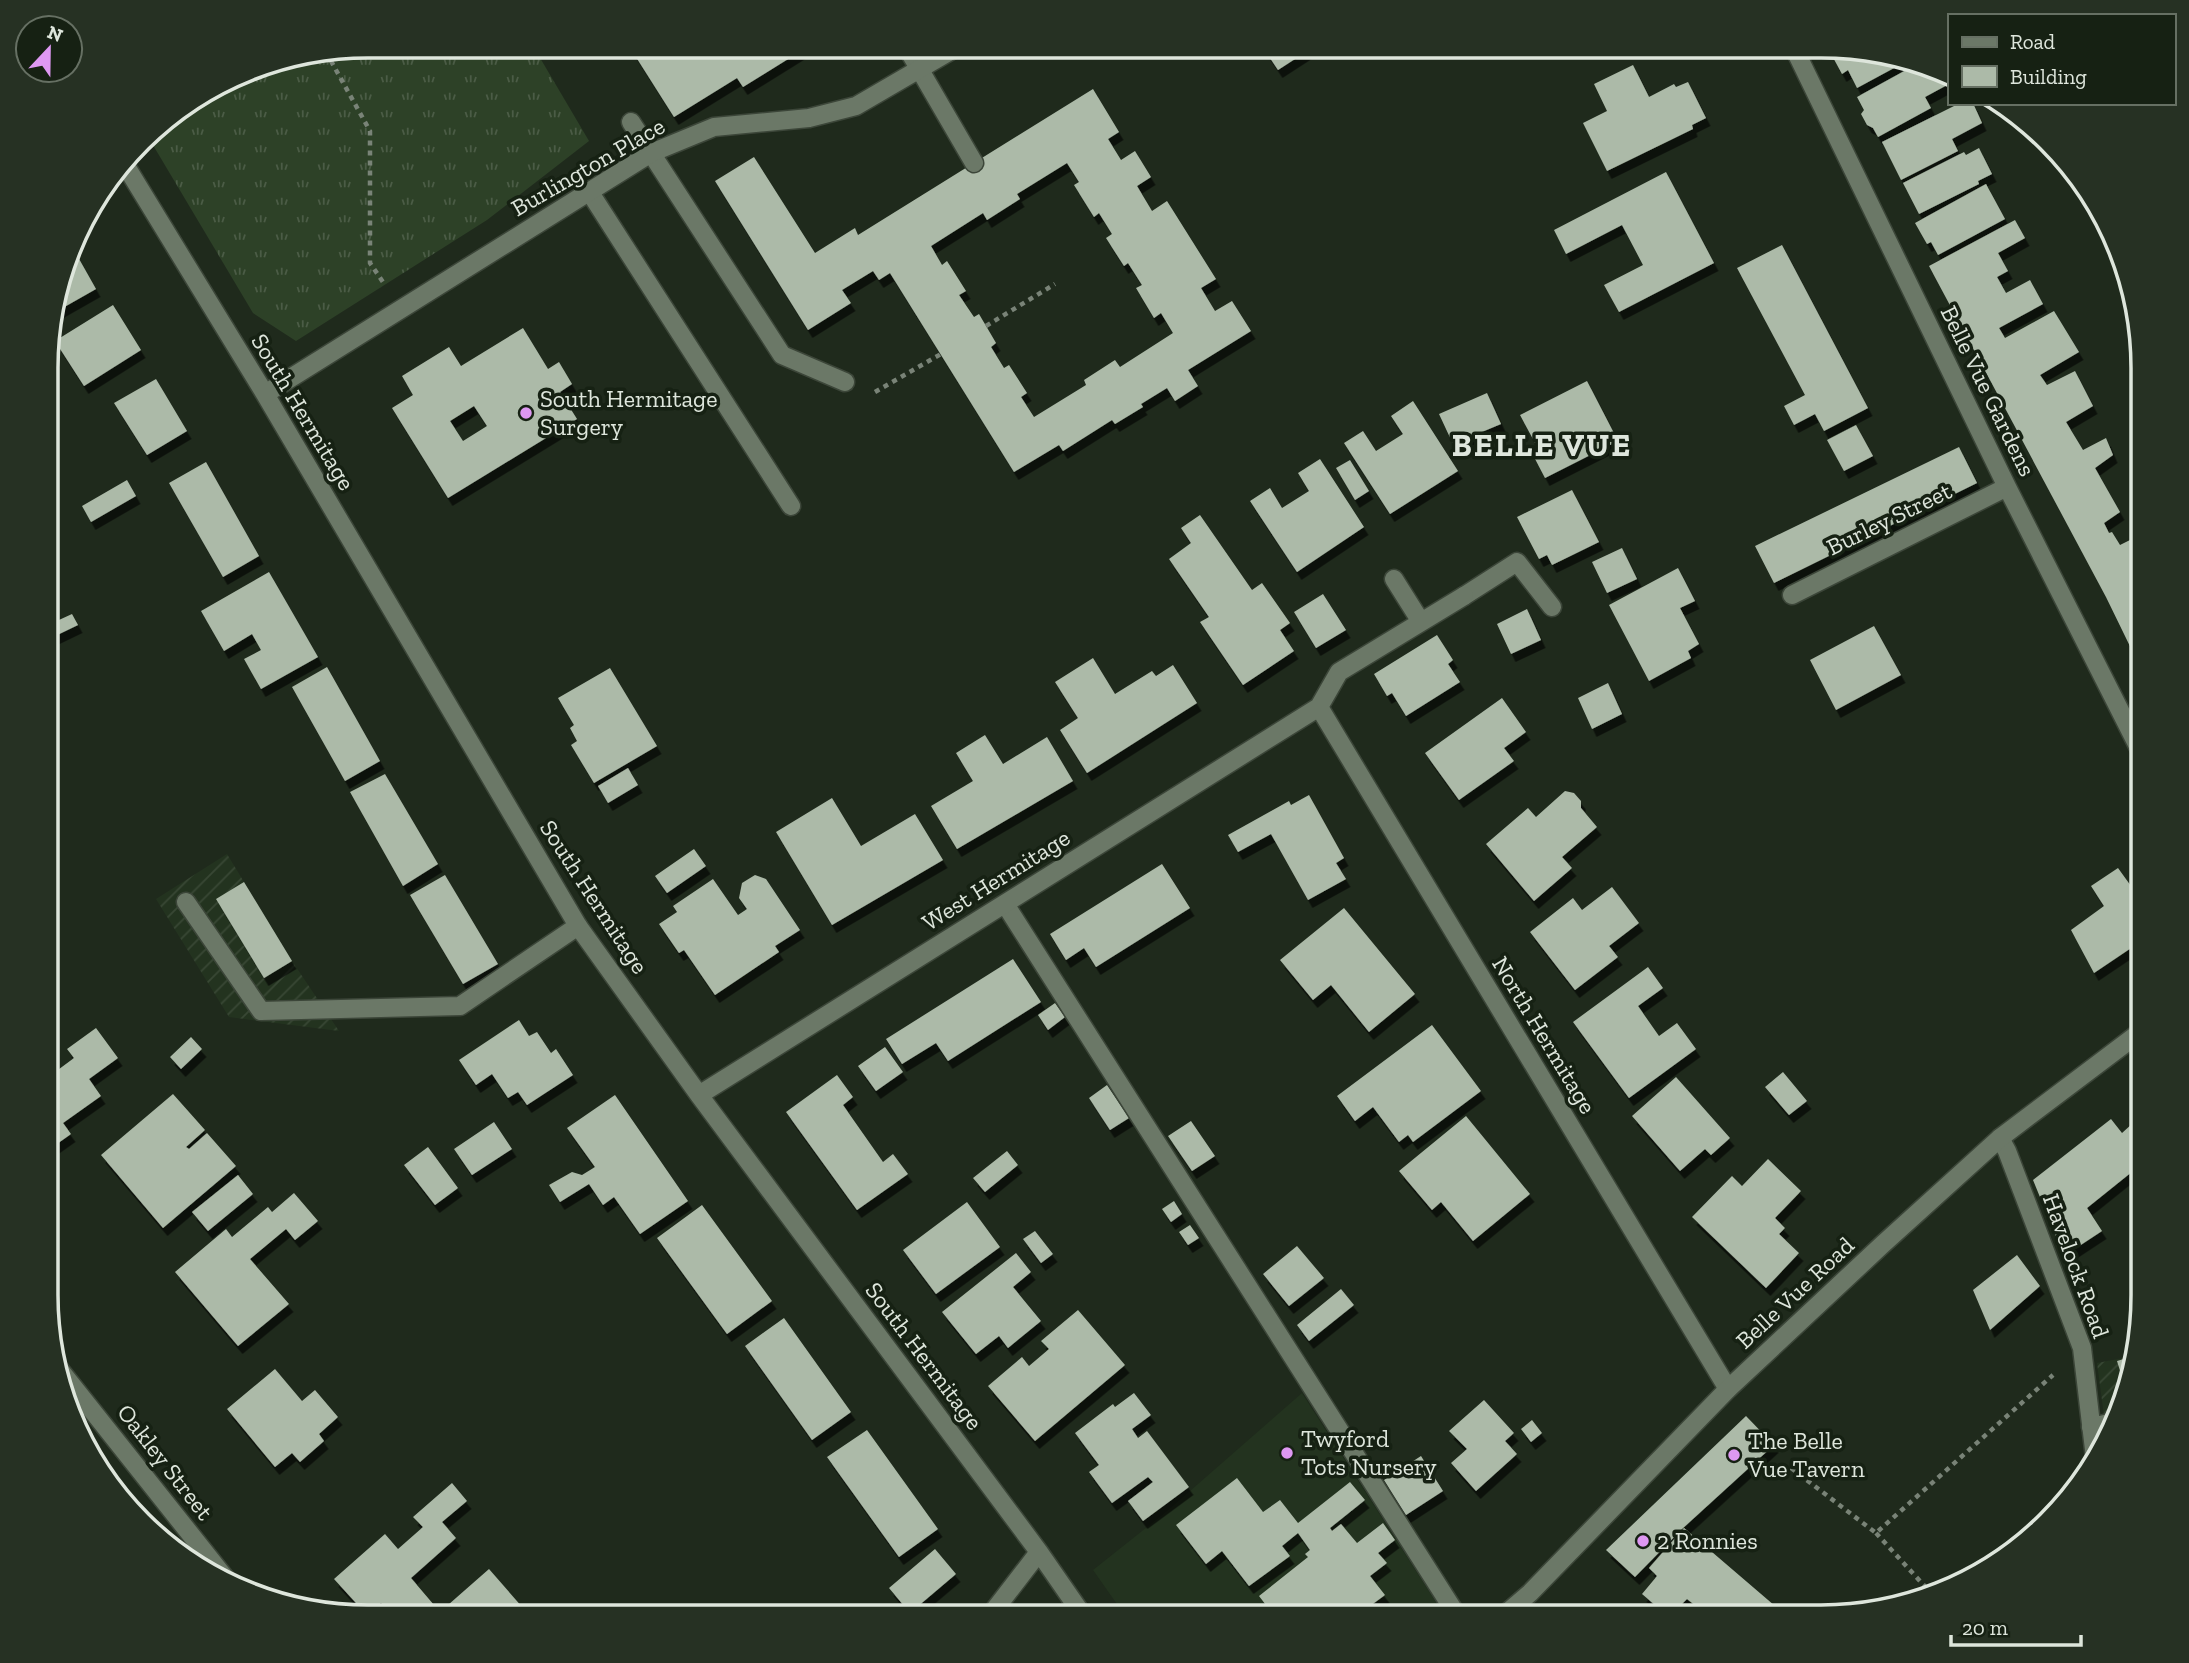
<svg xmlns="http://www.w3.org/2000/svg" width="2189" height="1663" font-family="'Zilla Slab',serif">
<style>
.built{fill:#23331f}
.industrial{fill:url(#industrial-furrows)}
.grass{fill:url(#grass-tufts)}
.building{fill:#acbaa8;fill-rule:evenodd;filter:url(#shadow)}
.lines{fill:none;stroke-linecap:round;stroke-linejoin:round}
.service-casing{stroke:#3c4639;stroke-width:21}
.minor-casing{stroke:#3c4639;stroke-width:21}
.tertiary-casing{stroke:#3c4639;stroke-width:21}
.path{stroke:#798377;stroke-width:4.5;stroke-dasharray:5 5;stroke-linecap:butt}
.service{stroke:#6b7867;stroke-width:18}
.minor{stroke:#6b7867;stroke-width:18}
.tertiary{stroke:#6b7867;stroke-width:18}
.poi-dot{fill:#de98f2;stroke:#162113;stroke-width:2.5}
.labels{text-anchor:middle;stroke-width:7;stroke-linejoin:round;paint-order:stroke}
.street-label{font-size:24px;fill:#dee6dc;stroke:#162113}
.poi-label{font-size:24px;fill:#dee6dc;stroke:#162113;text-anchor:start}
.district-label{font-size:32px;font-weight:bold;letter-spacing:2px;fill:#dee6dc;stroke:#162113}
.rim{fill:none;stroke:#dee6dc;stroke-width:3.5}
</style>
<defs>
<pattern id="industrial-furrows" width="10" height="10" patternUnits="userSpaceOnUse" patternTransform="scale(1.75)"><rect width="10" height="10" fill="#23331f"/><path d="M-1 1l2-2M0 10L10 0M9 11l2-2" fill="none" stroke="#384734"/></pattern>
<pattern id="grass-tufts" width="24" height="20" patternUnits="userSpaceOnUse" patternTransform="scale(1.75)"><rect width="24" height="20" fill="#2d4127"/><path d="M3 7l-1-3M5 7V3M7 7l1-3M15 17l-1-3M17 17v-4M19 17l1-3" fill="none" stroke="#4b5c46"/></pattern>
<filter id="shadow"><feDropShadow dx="4.5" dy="8" stdDeviation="0" flood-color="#0009"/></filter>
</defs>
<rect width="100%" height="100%" fill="#1f2a1c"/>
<path class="built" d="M1302,1393L1441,1610L1431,1617H1126L1093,1570L1166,1512Z"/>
<path class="industrial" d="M227,854L292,961L339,1031L229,1017L156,899Z
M2134,1356L2119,1419L2107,1438L2097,1363Z"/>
<path class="grass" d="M367,46H533L589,141L487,220L296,341L253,313L147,135L155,125L263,63Z"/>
<path class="building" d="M629,46H691L693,49L698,46H809L743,87L737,78L674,117Z
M1262,46H1315L1278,70Z
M1837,46H1842L1907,61L1857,88L1848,70L1842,74L1829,50Z
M1917,64L1949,73V84L1925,97L1931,108L1878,137L1873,128L1867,125L1861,114L1864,110L1857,97Z
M1633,65L1649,97L1674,84L1676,87L1688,82L1706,118L1692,125L1693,129L1607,171L1583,123L1607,111L1594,84Z
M1093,89L1119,132L1108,139L1121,160L1135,151L1151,177L1137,186L1152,211L1167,201L1216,279L1201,288L1215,311L1232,301L1251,331L1188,370L1198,386L1175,401L1167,388L1141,404L1143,407L1115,424L1112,420L1063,451L1059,445L1014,472L890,273L879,280L873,271L842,290L851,303L808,330L715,181L754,157L815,253L855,228L858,235ZM1067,163L1079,182L1074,185L1094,217L1099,213L1112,234L1106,238L1124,266L1128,263L1142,285L1136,288L1154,318L1161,313L1173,333L1120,367L1115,360L1084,380L1086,385L1034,417L1021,397L1027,393L1009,365L1004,368L991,347L996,343L979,314L974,317L959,295L966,291L947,261L942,265L931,246L983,213L987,220L1020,199L1017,194Z
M1960,103H1973L1982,123L1952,139L1958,151L1901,180L1882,142Z
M1979,148L1992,174L1978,181L1979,184L1919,214L1903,183L1964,152L1966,155Z
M1666,172L1714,263L1619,312L1604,285L1643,265L1622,225L1566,254L1554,230Z
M1986,184L2005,219L1938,255L1931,242L1927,244L1915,223Z
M2015,220L2025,238L1998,253L2008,271L1997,277L2006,293L2030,280L2043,304L1999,328L2005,338L2054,311L2079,352L2040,375L2047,385L2075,371L2093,406L2066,422L2083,450L2106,438L2113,455L2095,468L2120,512L2104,523L2109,533L2112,532L2120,545L2138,536L2143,545V673L2106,597L1929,266Z
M1782,245L1868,408L1824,431L1815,414L1794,425L1784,406L1805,395L1737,268Z
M74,250L96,289L52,314Z
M113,305L141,350L84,386L55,341Z
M523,328L548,369L559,362L572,384L560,392L577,419L448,498L392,408L413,395L402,376L449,347L461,366ZM474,406L487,426L463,441L450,421Z
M156,379L187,431L147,455L114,403Z
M1587,381L1618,441L1545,478L1534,457L1541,454L1520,415Z
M1487,393L1501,424L1453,444L1439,414Z
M1413,401L1458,471L1390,514L1344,443L1363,431L1376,451L1403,434L1391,416Z
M1856,425L1873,456L1844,471L1827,440Z
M1959,447L1977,483L1774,583L1755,546Z
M1320,459L1364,527L1297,572L1250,501L1270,488L1282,508L1309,491L1298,473Z
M1350,460L1369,491L1355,500L1336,468Z
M206,462L259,556L223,577L169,483Z
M127,480L136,496L91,522L82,506Z
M1572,490L1599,542L1552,565L1547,555L1539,559L1517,517Z
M1200,515L1252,590L1262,583L1290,623L1280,630L1294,651L1243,685L1200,622L1209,617L1169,559L1191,543L1181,528Z
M1622,548L1637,579L1607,593L1592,562Z
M1678,568L1695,601L1680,608L1699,644L1688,651L1691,658L1649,681L1609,605Z
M269,572L318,657L261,689L244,659L261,650L252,634L224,651L201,611Z
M1323,594L1346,630L1316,648L1294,612Z
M1527,609L1541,640L1511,654L1497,624Z
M72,614L78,625L51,638L48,625Z
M1874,626L1901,675L1836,710L1810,660Z
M1437,635L1453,660L1448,664L1460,682L1406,716L1392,693L1387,696L1374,674Z
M1093,658L1115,694L1152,671L1156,676L1173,665L1197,703L1087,773L1060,730L1078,718L1055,682Z
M327,667L380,761L345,781L292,687Z
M610,668L657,746L594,783L571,745L577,741L570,728L574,725L558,698Z
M1608,683L1622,714L1592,729L1578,698Z
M1502,698L1526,732L1504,748L1514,761L1459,800L1425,753Z
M985,735L1003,764L1047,737L1073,781L957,849L931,806L973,781L956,753Z
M628,768L638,785L608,803L598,786Z
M385,774L438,864L403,886L350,792Z
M1565,791L1574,793L1581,801V808L1597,827L1562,857L1572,868L1534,901L1486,844L1528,808L1536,817Z
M1309,795L1344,858L1336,863L1346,879L1308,900L1271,834L1238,852L1228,835L1289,801L1291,805Z
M832,798L861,846L915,814L943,860L832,925L776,832Z
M694,849L706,866L667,893L655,876Z
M1162,864L1190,908L1096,967L1084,948L1066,960L1050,934Z
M2118,868L2131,886L2143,878V940L2094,973L2071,930L2104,906L2091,886Z
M445,875L498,964L463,984L410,895Z
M755,875L766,879L800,930L775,946L779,952L715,995L684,950L679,953L659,924L677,912L673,906L713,879L738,915L747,909L739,898L742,883Z
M244,882L292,961L264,978L216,899Z
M1612,887L1639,923L1609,946L1618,957L1575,990L1530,932L1573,898L1582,910Z
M1344,908L1415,994L1369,1032L1331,985L1313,1000L1280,960Z
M1013,959L1041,1002L948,1061L936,1043L902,1064L886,1039Z
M1648,967L1663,988L1638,1006L1659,1036L1677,1023L1696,1049L1629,1098L1573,1022Z
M1055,1003L1065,1017L1048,1030L1038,1015Z
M519,1020L529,1036L537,1032L551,1053L556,1049L573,1075L527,1105L518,1092L508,1098L492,1074L476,1085L459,1060Z
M1432,1025L1481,1091L1413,1142L1408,1135L1399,1142L1373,1107L1355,1121L1337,1096Z
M96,1028L118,1058L89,1079L101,1096L63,1123L71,1134L47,1151V1078L74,1058L67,1049Z
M191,1037L202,1049L181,1069L170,1057Z
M885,1047L903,1072L876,1091L858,1066Z
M1783,1072L1807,1101L1789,1115L1765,1087Z
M837,1075L853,1097L843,1105L883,1162L893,1154L908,1174L857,1210L786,1112Z
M1676,1077L1730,1138L1711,1155L1705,1149L1680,1171L1632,1116Z
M1107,1085L1129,1118L1110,1130L1089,1098Z
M173,1094L205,1130L186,1147L189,1149L207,1133L236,1166L163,1228L101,1155Z
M615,1095L688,1201L640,1234L614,1197L603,1205L589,1184L560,1202L549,1185L572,1172L582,1175L595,1167L567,1128Z
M1466,1116L1530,1194L1473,1241L1441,1202L1432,1210L1399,1171Z
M2111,1119L2122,1133L2133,1123L2143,1137V1146L2136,1151L2143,1160V1163L2087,1208L2102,1231L2064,1256L2033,1180Z
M1191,1121L1215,1156L1192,1171L1168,1136Z
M494,1122L512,1149L472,1175L454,1149Z
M428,1147L458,1188L435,1205L404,1165Z
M1007,1151L1018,1165L985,1192L973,1178Z
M1768,1159L1801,1191L1775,1218L1785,1228L1779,1234L1799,1253L1766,1288L1692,1217L1732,1176L1742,1186Z
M238,1175L253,1194L208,1231L192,1212Z
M294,1193L318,1221L295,1240L286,1229L250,1259L289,1304L238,1346L175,1272L226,1229L232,1237L268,1207L272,1212Z
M1174,1201L1182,1214L1171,1222L1162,1209Z
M967,1202L1000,1247L936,1294L903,1250Z
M702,1205L772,1301L727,1334L657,1238Z
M1190,1225L1199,1238L1188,1245L1179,1232Z
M1035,1231L1053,1254L1041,1263L1023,1239Z
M1297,1246L1324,1278L1289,1306L1263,1274Z
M1016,1253L1031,1272L1013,1287L1041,1321L1008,1348L999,1336L976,1354L942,1312Z
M2017,1255L2040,1286L1990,1330L1973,1290Z
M1341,1289L1354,1305L1309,1341L1297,1325Z
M1078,1310L1125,1365L1035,1441L988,1386L1022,1357L1029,1366L1049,1349L1041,1341Z
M784,1318L851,1412L812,1440L745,1346Z
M2134,1356L2129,1377L2126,1390L2117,1361Z
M275,1369L302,1401L315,1390L338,1417L319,1434L324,1441L300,1462L292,1453L275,1467L227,1409Z
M1134,1393L1151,1415L1132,1429L1138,1438L1147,1431L1189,1487L1143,1521L1128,1501L1153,1482L1148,1477L1112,1503L1089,1472L1099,1465L1075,1433L1113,1404L1115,1407Z
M1484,1400L1514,1433L1505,1441L1517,1454L1476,1491L1451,1463L1467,1449L1449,1431Z
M1746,1416L1774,1445L1682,1529L1635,1577L1606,1550Z
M1532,1420L1542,1433L1531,1442L1521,1429Z
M867,1430L938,1529L899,1557L827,1457Z
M1421,1456L1443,1491L1406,1515L1384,1480Z
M1237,1478L1263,1512L1280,1500L1298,1523L1350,1482L1365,1500L1330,1528L1332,1531L1341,1524L1357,1543L1383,1523L1395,1540L1378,1553L1387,1563L1370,1576L1385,1595L1355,1617H1275L1259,1596L1308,1557L1305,1554L1310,1550L1298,1533L1282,1546L1290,1556L1249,1586L1222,1551L1206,1564L1176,1525Z
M452,1483L467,1501L442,1522L456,1538L411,1578L440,1612L489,1569L523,1608L513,1617H394L381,1603L367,1615L334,1579L385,1534L398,1549L423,1527L413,1517Z
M1684,1528L1788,1617H1695L1701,1610L1687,1599L1669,1617L1642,1594L1657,1576L1649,1568Z
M935,1549L956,1574L910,1613L889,1588Z
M1626,1607L1637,1616L1645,1607L1656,1617H1617Z"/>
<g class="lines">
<defs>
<path id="service" d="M906,46L974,163
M631,122L782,355L845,382
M589,191L791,506
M1464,596L1517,562L1552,607
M186,902L261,1011L460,1006L578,926
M1005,904L1458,1617
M2091,1427L2118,1421"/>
<path id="minor" d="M1793,46L2007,487L2143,756
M124,163L265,394L578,926L699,1095L1039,1552L1084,1617
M265,394L651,153L714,127L809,118L856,106L959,46
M1394,579L1421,622
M1792,595L2007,487
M1319,707L1728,1389
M699,1095L1319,707L1339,672L1464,596
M2000,1138L2007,1151L2082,1348L2095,1458
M60,1370L230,1584
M989,1617L1039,1552"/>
<path id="tertiary" d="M1502,1617L1530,1593L1728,1389L1883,1244L2000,1138L2143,1030"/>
</defs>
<use href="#service" class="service-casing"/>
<use href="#minor" class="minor-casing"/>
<use href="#tertiary" class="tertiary-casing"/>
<path class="path" d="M326,52L370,131V263L385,285
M986,326L1055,284
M875,392L941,354
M1791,1468L1876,1533L2053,1375
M1876,1533L1930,1592"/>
<use href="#service" class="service"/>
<use href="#minor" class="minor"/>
<use href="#tertiary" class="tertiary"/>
</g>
<g class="poi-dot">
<circle cx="526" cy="413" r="7"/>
<circle cx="1287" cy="1453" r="7"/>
<circle cx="1734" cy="1455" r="7"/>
<circle cx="1643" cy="1541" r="7"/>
</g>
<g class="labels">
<g class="street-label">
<text transform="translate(588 167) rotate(-30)" y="8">Burlington Place</text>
<text transform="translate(1988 391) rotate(64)" y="8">Belle Vue Gardens</text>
<text transform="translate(303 412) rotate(59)" y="8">South Hermitage</text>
<text transform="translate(1889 519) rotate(-26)" y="8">Burley Street</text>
<text transform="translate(996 880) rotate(-32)" y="8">West Hermitage</text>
<text transform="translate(594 897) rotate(57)" y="8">South Hermitage</text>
<text transform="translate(1544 1035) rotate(59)" y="8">North Hermitage</text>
<text transform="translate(2076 1266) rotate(70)" y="8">Havelock Road</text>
<text transform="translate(1795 1293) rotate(-43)" y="8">Belle Vue Road</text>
<text transform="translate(924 1356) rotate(53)" y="8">South Hermitage</text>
<text transform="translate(165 1462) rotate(52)" y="8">Oakley Street</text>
</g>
<g class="poi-label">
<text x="540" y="407">South Hermitage<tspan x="540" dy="28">Surgery</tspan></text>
<text x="1301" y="1447">Twyford<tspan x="1301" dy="28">Tots Nursery</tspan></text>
<text x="1748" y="1449">The Belle<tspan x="1748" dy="28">Vue Tavern</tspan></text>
<text x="1657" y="1549">2 Ronnies</text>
</g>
<g class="district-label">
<text x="1542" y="456">BELLE VUE</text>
</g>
</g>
<path d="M0 0H2189V1663H0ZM368 58H1821A310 310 0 0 1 2131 368V1295A310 310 0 0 1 1821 1605H368A310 310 0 0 1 58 1295V368A310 310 0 0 1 368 58Z" fill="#263123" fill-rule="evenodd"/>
<path class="rim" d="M368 58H1821A310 310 0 0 1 2131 368V1295A310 310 0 0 1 1821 1605H368A310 310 0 0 1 58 1295V368A310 310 0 0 1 368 58Z"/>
<rect x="1948" y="14" width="228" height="91" fill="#162113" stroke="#667063" stroke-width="2"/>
<rect x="1962" y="37" width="35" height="10" fill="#6b7867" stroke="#667063" stroke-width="2"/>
<text x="2010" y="49" font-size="21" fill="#dee6dc">Road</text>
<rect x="1962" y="66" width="35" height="21" fill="#acbaa8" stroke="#667063" stroke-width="2"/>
<text x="2010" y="84" font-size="21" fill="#dee6dc">Building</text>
<g transform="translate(49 49) rotate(22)"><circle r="33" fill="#162113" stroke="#667063" stroke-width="2"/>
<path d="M0-5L12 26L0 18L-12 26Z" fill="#de98f2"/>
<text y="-10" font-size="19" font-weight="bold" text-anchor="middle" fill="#dee6dc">N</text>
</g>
<path d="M1951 1635v10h130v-10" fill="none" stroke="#dee6dc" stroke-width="3.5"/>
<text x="1962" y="1635" font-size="21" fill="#dee6dc" stroke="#162113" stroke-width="5" paint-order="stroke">20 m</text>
</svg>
